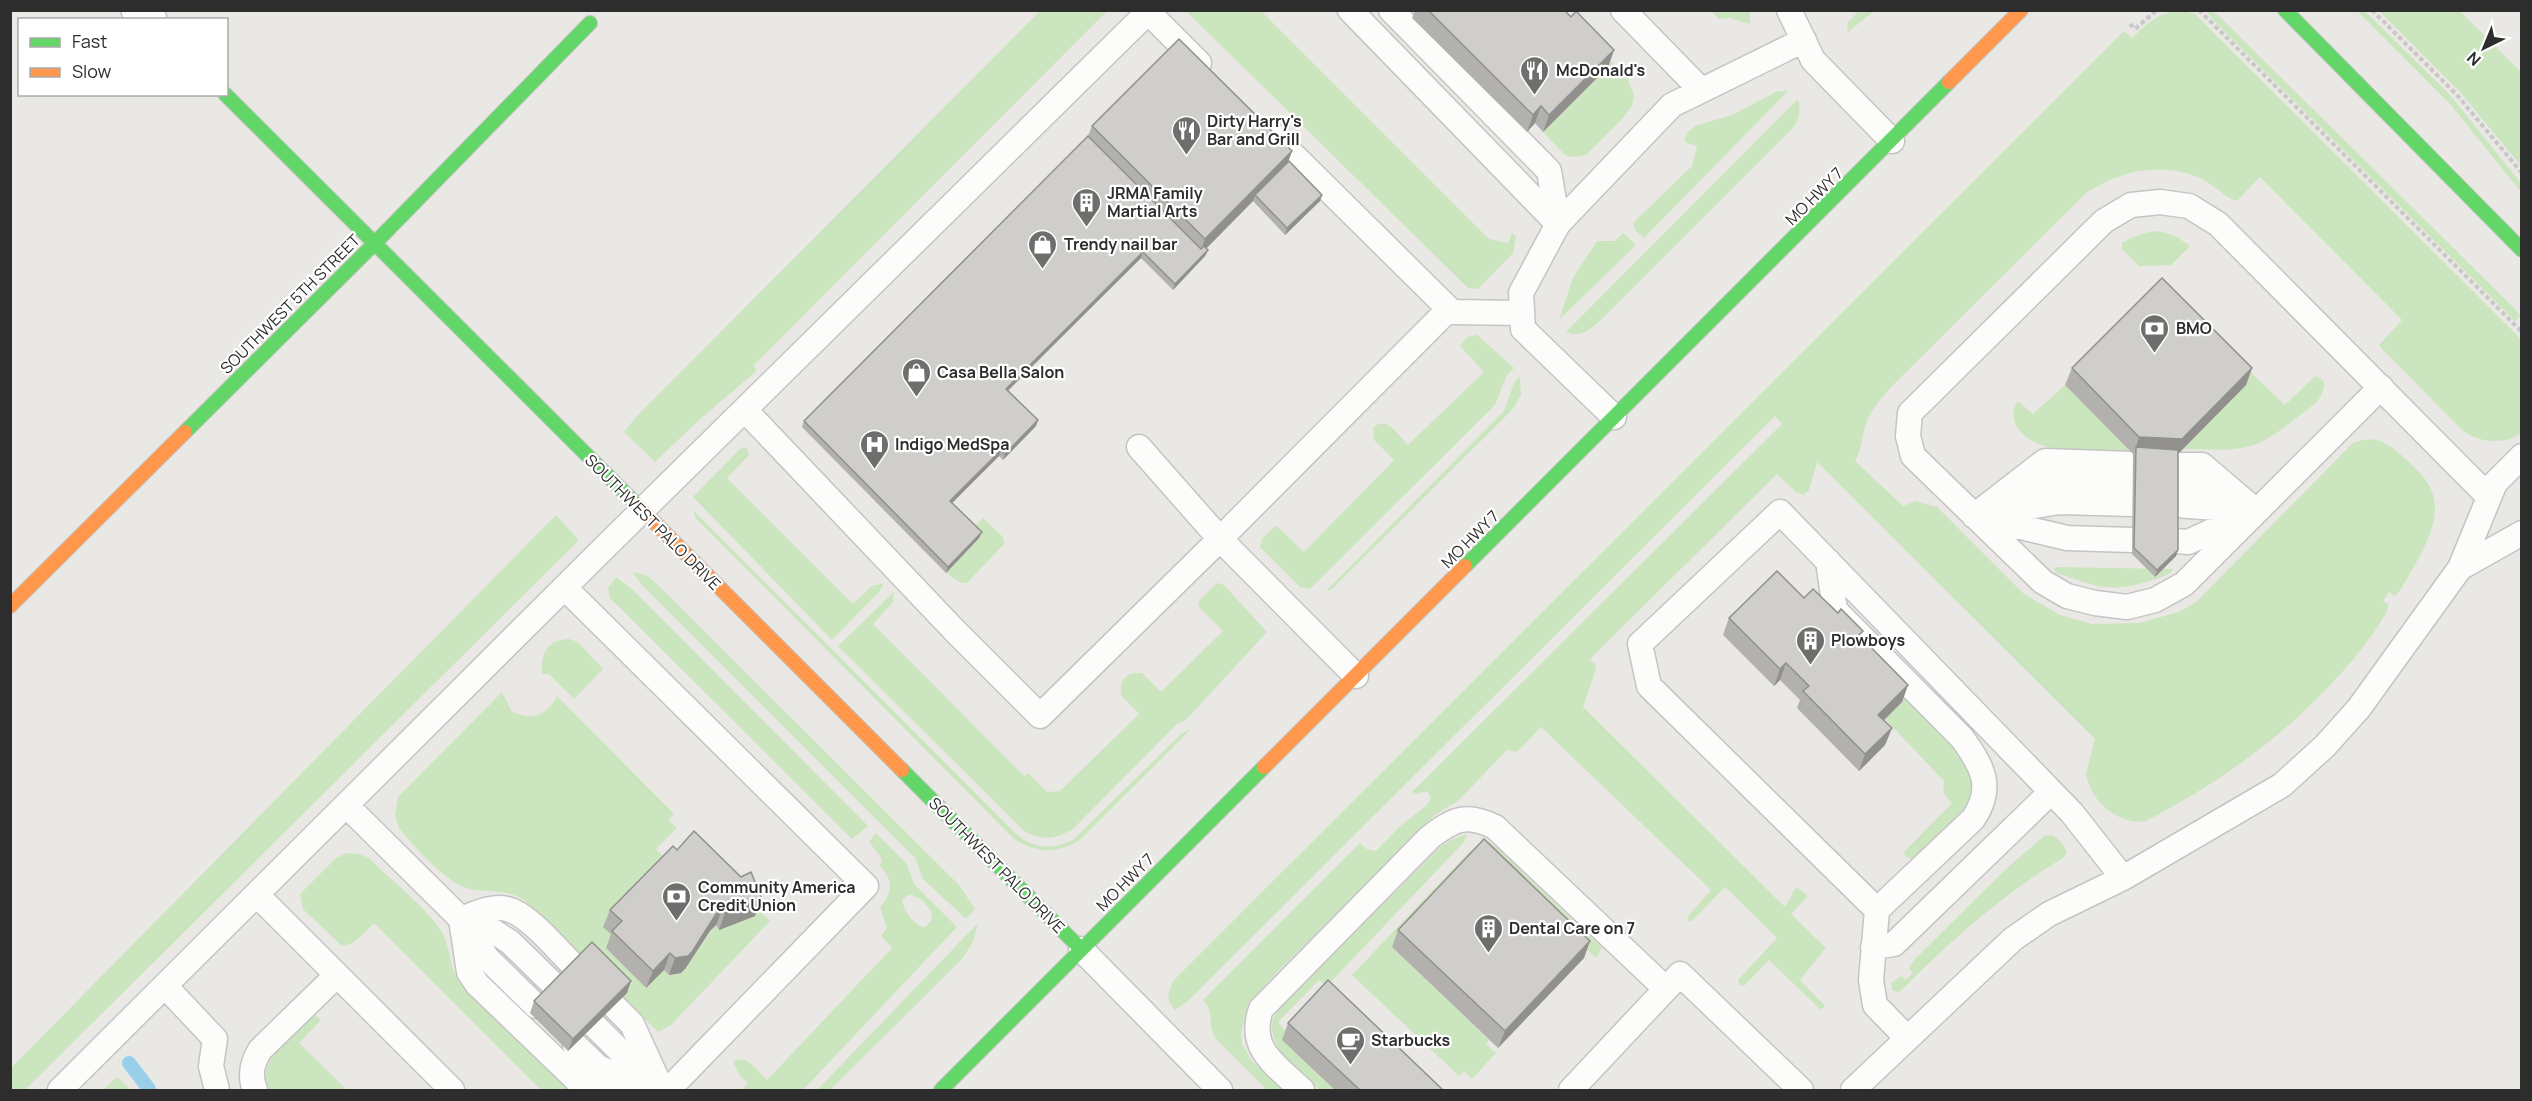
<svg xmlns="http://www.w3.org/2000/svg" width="2532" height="1101" font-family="Manrope,sans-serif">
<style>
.green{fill:#cbe5be;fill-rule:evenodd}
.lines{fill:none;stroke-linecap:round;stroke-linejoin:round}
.stream{stroke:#9acfe9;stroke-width:14}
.lane-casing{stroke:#c4c4c4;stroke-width:27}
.street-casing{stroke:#c4c4c4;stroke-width:36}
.fast-casing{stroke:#c4c4c4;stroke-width:16}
.slow-casing{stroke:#c4c4c4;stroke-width:16}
.path{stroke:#c8c8c8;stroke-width:4;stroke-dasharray:4.5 3;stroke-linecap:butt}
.lane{stroke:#fcfcfb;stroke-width:24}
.street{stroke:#fcfcfb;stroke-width:33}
.fast{stroke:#63d668;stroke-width:14}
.slow{stroke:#ff974d;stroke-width:14}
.wall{fill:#b2b1ae}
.shaded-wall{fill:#91908d}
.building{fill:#cfceca;stroke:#91908d;stroke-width:1.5}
.labels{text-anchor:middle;stroke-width:4.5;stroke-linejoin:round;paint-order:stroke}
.poi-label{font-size:16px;font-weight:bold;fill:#2d2d2d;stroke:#fff;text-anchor:start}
.street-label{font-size:16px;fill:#2d2d2d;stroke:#fff}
</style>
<rect width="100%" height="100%" fill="#eae8e4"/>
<path class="green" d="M1040,11H1107L753,366L757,370L753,374L698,421L655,462L624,432L635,418Z
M1186,11H1261L1489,239L1508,243L1512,233L1516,236L1513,253L1478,289L1468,288Z
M1711,11H1750V24L1729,18L1719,19Z
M1859,11H1874L1847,33L1848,22Z
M2184,11L2195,14L2516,334L2521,341V434C2501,445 2482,443 2463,431L2381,348L2379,345L2402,320L2260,177L2238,200H2233C2221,193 2211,183 2198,177C2157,162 2121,171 2086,193L1890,388C1881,399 1870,411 1866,424C1861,437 1863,448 1855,461L1903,506L1915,501L1937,507L2024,594L2060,615L2092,624L2138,623L2179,612L2196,602L2353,443C2372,435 2384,440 2399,453C2409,463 2423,473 2430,487C2447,519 2416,562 2401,589L2395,596L2389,592L2383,601L2389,605C2382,625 2364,645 2351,662C2293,730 2225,780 2146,821C2119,826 2090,801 2086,774L2095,739L1817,462L1809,490L1804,495L1796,492L1777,474L1590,659L1595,665L1596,669L1583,707L1785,907L1795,889L1798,888L1808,896L1791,914L1826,948L1800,980L1825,1006L1821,1010L1769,960L1744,986L1739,985L1738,980L1777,938L1725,887L1692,921H1689L1687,918L1689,915L1711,890L1541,727L1517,752L1507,750L1458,801L1436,814L1278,971L1248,1004L1241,1033L1242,1044L1252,1061L1282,1090H1267L1215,1038C1208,1025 1214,1011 1203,1000L1360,843L1366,849L1376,851L1400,826L1427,805L1431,797L1427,791L1416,794L1412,792L1782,424L1775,416L1188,1001L1175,1010C1166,999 1167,992 1174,980L2124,31L2132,38C2149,22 2160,11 2184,11Z
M2208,11H2212L2220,17L2515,309L2520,316L2515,321L2216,23L2207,12Z
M2357,11H2365L2450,95L2521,183V192L2450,104Z
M2379,11H2460L2521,72V166L2460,92Z
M1580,28L1628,79L1634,95L1632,106L1622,119L1586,155L1581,156L1572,157L1565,155L1543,132L1608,67Z
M1778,91H1788L1644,238L1635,230L1633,223L1692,166L1697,146L1687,143L1684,140L1688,132L1695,126L1732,115Z
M1798,99C1801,111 1800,120 1791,130L1604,317C1593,327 1582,339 1566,332Z
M2159,231L2175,236L2189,245V247L2171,265L2139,266L2122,249V243C2135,236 2145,232 2159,231Z
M1623,233L1636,245L1559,320L1573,278L1595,244L1597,241H1615Z
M2199,323L2285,405L2315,376L2324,381C2325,397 2315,404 2303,413C2289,423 2276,435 2261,442C2237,453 2209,449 2183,449L2246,385Z
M1477,335L1514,368L1507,375L1495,405L1310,589L1300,587L1260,547L1262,539L1275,526L1278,527L1304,552L1394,460L1374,440L1373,428C1386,414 1399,436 1408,445L1484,372L1460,346L1467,337Z
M1520,376L1521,395L1512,410L1335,586L1331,590L1326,591L1504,411L1514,383Z
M2065,385L2133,454C2101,452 2030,458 2015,423C2012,415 2013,408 2018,401L2033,414Z
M747,447L749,455L727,478L853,604L872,586L884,583L879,592L832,640L693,497L740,449Z
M694,511L1014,832C1031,848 1051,851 1073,840L1181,734L1191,729L1081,839C1058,855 1037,853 1014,839L695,517Z
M556,515L578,539L576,543L25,1090H11V1068Z
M983,518L1003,537L1004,544L967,583C954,584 942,567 933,558L940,561Z
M2056,567L2173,569V570C2168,576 2157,579 2149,581C2107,594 2097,586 2057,573L2054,570Z
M633,572L648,576L660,587L959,885L975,909L966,919L923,879L915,858L640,583Z
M616,577L633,590L868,826L852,839L610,598L608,588Z
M1217,583L1224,585L1267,632L1185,721L1178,723L1074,828C1058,839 1040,842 1023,830L838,646L894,592L893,602L873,624L1024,776L1028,773L1045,790L1049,792L1060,791L1139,714L1121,695C1119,679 1126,672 1142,673L1161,692L1223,631L1198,606L1199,601Z
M569,639L578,642L603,669L574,699L549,674H542C541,654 546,640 569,639Z
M1857,648L1963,755C1986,791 1965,810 1939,834C1931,842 1921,854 1911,859L1905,856L1904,852L1952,803L1943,793L1944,781L1885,719L1902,702Z
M502,692L512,712C535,721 546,715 557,696L674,814L668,820L677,828L656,849L672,865L606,948L646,988L664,970L669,975L682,973L714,927L760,911L770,921L671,1025L658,1032L525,901C506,888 490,893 470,889C448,885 413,846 399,828L395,816L398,797Z
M876,833L906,863L915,885L957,927L803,1090H742L748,1083L741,1077L733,1062C747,1053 757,1071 767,1080L892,948L881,936L887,928L880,907C894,892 893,879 879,865L882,862L880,856L869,842ZM909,894L921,899L932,912L931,921L925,927C914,926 904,911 902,900Z
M1468,834L1464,842L1327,986L1319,980L1278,1022L1335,1090H1320C1302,1073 1269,1052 1272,1023C1273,1016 1280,1009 1284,1003L1440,847L1453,839Z
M2051,835C2058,838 2064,844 2067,853L2063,858C2003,894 1950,941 1901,991L1897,992L1892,990L1891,983L1901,976L1905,980L1913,973L1909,968L1915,959L2006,869L2044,836Z
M1482,837L1496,847L1602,948L1596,958L1479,846Z
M1471,850L1478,856L1392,947L1489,1040L1486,1044L1496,1053L1472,1079L1464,1071L1459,1076L1352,975Z
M347,853L360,854L370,859C390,879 424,906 439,928C452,945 447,965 461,984L569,1090H541L374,923C365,931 354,948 341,945L303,909L300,894L336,858Z
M978,923L973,942L962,959L830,1090H817Z
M314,1014L321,1020L299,1043L347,1090H267C256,1059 295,1034 314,1014Z
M117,1077L131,1090H103Z"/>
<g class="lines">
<path class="stream" d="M129,1063L149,1089"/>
<defs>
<path id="lane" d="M1350,10L1558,224
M1391,10L1549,171L1558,224
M1623,10L1701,90
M1789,10L1813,60L1892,141
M1269,131L1452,312L1522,313
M2381,387L2184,584L2155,600L2127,607L2095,603L2067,596L2043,582L1913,456L1908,436L1910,413L2104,221L2131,205L2160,202L2189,206L2218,224L2489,497
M745,410L955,631L1040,716L1220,539L1449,309
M1614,417L1523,329L1521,293L1558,224L1672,105L1804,40
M1139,447L1220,539L1356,676
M2176,465H2202L2256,511
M2176,482L2196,483L2227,498
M2015,497L2051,480L2133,481
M2176,505L2242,510
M2003,511L2060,502L2132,504
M1974,516L2045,461L2133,464
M1974,516L2067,538L2132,540
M2176,541L2188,542L2243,517
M1828,561L1835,610L1962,738C1982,766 1995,787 1973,819L1877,910L1871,980L1875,1005L1907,1038
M2460,568L2522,533
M565,588L866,886L668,1090
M347,806L461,919L469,972L477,984L581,1084L632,1090
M257,895L452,1090
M1877,910L1649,686L1640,644L1780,512L2072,813L2123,878
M461,919C475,914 492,905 507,909C529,914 558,951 575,967
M461,919L493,931L510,942L556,987
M464,924L487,958L536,1006
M1873,947L1894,944L2051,792
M1081,949L1220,1090
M165,986L215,1039L211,1066L217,1090
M614,1006L632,1024L662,1090
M594,1025L654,1085
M575,1045L598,1067L635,1083
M60,1090L601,551L1148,12L1199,63
M255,1090C249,1075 252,1063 260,1050L336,976
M1302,1090C1276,1065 1247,1049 1261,1009L1430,837C1454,819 1466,813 1495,827L1666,989
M1571,1090L1680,974L1801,1090
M1853,1090L2013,939L2049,914L2123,878L2282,785L2325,746L2359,708L2460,568L2495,483L2522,456"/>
<path id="street" d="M138,10L150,20"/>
<path id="fast" d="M2285,10L2522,250
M225,94L637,505
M185,432L374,244L590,23
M1465,566L1949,82
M902,770L1081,949
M941,1090L1264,767"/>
<path id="slow" d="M1949,82L2021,10
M637,505L902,770
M10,606L185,432
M1264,767L1465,566"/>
</defs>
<use href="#lane" class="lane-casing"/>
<use href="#street" class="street-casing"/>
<use href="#fast" class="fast-casing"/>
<use href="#slow" class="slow-casing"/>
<path class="path" d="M2199,10L2522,332
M2372,10L2457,95L2522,173
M2130,24L2135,29L2157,10"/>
<use href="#lane" class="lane"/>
<use href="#street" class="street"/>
<use href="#fast" class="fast"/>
<use href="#slow" class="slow"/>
</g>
<path class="wall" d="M1415,10H1552L1571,17L1614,50L1608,67L1543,132L1535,123L1527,132L1412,18Z
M1092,126L1292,151L1288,162L1322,195L1320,201L1285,235L1253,201L1206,248L1208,250L1205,256L1173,290L1141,258L1008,391L1038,420L1036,426L1003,460L999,456L952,503L979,538L946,573L802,427L804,421L1088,136Z
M2072,368H2252L2246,385L2178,454V550L2176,556L2155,577L2132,554L2133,454L2065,385Z
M1804,598L1861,637L1908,685L1902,702L1884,720L1892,728L1885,745L1859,771L1797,708L1800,700L1780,680L1774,686L1723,635L1729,618Z
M677,850L755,916L719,930L716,925L710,931L685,969L681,973L669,975L664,970L646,988L606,948L611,934L603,927L610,910Z
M1398,930L1584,958L1498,1048L1392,947Z
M627,993L568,1051L530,1013L534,1001Z
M1288,1023L1443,1090H1335L1282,1040Z"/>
<path class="shaded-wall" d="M1614,50L1608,67L1543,132L1549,115Z
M1541,106L1535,123L1527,132L1533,115Z
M1292,151L1286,168L1255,195L1253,201L1199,256L1205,239Z
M1322,195L1320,201L1285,235L1287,228Z
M1208,250L1205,256L1173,290L1175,284Z
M1143,252L1141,258L1003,395L1006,389Z
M2252,368L2246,385L2176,456L2136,447L2139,437Z
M1038,420L1036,426L1003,460L1005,454Z
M1001,450L999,456L948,507L950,501Z
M982,532L979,538L946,573L948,567Z
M2178,550L2176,556L2155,577L2157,570Z
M1786,663L1780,680L1774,686L1780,669Z
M1908,685L1902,702L1872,732L1878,715Z
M1892,728L1885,745L1859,771L1865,754Z
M762,899L755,916L719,930L725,913Z
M723,908L716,925L710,931L685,969L681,973L669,975L675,958Z
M1590,941L1584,958L1498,1048L1505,1031Z
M670,953L664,970L646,988L653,971Z
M631,981L627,993L568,1051L573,1039Z"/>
<path class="building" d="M1428,10H1564L1571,17L1576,11L1614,50L1549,115L1541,106L1533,115Z
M1179,39L1292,151L1205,239L1092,126Z
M1088,136L1201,249L1204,246L1208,250L1175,284L1143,252L1006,389L1038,420L1005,454L1001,450L950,501L982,532L948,567L804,421Z
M1289,161L1322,195L1287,228L1255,195Z
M2162,278L2252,368L2182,439L2139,437L2072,368Z
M2136,447L2178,450V550L2157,570L2134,548Z
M1777,571L1804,598L1813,589L1838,613L1841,609L1863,631L1859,635L1908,685L1878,715L1892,728L1865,754L1803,691L1809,686L1786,663L1780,669L1729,618Z
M694,831L741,877L751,872L762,899L725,913L723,908L716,914L692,952L688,956L675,958L670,953L653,971L612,931L622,921L610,910L673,846L677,850Z
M1484,839L1590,941L1505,1031L1398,930Z
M592,942L631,981L573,1039L534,1001Z
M1328,980L1443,1090H1360L1288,1023Z"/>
<defs>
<symbol id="restaurant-pin" viewBox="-11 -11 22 30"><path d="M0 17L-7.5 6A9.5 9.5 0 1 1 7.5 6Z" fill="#6f6e6d" stroke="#fff"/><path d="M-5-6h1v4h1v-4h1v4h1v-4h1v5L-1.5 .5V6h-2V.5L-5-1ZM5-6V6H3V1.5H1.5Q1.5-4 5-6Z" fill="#fff"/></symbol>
<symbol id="building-pin" viewBox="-11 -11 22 30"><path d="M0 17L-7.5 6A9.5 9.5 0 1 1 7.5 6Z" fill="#6f6e6d" stroke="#fff"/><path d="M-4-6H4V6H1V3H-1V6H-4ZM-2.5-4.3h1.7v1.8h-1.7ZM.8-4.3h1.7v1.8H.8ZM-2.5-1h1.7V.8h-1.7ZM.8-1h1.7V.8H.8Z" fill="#fff"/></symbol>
<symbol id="shop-pin" viewBox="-11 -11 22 30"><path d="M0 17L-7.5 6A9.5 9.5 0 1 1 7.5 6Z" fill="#6f6e6d" stroke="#fff"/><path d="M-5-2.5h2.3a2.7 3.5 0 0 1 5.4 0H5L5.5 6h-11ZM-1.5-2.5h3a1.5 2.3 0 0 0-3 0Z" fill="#fff"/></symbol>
<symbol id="bank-pin" viewBox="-11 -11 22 30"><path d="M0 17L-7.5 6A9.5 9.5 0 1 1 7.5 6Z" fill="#6f6e6d" stroke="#fff"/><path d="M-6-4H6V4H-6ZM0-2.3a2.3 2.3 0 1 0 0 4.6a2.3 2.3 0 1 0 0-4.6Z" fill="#fff"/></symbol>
<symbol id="hospital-pin" viewBox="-11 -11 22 30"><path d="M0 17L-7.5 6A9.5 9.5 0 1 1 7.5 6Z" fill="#6f6e6d" stroke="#fff"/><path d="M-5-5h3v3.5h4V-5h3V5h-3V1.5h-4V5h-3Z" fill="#fff"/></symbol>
<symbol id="cafe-pin" viewBox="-11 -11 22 30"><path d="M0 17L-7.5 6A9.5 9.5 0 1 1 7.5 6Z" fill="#6f6e6d" stroke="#fff"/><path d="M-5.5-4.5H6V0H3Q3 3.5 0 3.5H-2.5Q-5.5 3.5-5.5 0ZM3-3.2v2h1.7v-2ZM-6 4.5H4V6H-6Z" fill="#fff"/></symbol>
</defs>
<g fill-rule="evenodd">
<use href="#restaurant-pin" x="1518" y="54" width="33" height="45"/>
<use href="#restaurant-pin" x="1170" y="114" width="33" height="45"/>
<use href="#building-pin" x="1070" y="186" width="33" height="45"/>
<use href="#shop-pin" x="1026" y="228" width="33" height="45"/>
<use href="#bank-pin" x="2138" y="312" width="33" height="45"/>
<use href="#shop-pin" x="900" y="356" width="33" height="45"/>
<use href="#hospital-pin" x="858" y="428" width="33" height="45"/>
<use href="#building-pin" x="1794" y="624" width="33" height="45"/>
<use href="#bank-pin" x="660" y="880" width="33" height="45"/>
<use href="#building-pin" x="1472" y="912" width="33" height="45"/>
<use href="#cafe-pin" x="1334" y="1024" width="33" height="45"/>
</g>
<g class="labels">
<g class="poi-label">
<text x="1556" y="76">McDonald's</text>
<text x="1207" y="127">Dirty Harry's<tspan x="1207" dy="18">Bar and Grill</tspan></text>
<text x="1107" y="199">JRMA Family<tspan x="1107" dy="18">Martial Arts</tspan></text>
<text x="1064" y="250">Trendy nail bar</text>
<text x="2176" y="334">BMO</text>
<text x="937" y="378">Casa Bella Salon</text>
<text x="895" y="450">Indigo MedSpa</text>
<text x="1831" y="646">Plowboys</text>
<text x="698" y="893">Community America<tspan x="698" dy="18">Credit Union</tspan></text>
<text x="1509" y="934">Dental Care on 7</text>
<text x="1371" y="1046">Starbucks</text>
</g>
<g class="street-label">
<text transform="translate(1814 196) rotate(-45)" y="6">MO HWY 7</text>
<text transform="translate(290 304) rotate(-45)" y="6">SOUTHWEST 5TH STREET</text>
<text transform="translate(653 522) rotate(45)" y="6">SOUTHWEST PALO DRIVE</text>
<text transform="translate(1470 539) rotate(-45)" y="6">MO HWY 7</text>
<text transform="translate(997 865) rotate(45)" y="6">SOUTHWEST PALO DRIVE</text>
<text transform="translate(1125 882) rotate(-45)" y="6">MO HWY 7</text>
</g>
</g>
<rect width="2532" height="1101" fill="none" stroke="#2d2d2d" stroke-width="24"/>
<rect x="18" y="18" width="210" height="78" fill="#ffffff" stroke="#ababab" stroke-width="1.5"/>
<rect x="30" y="38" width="30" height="9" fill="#63d668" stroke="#ababab" stroke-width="1.5"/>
<text x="72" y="48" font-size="18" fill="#2d2d2d">Fast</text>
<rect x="30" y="68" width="30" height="9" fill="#ff974d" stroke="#ababab" stroke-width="1.5"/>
<text x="72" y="78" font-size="18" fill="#2d2d2d">Slow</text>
<g transform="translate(2484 48) rotate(223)" stroke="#ffffff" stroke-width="4.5" paint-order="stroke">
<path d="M0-4.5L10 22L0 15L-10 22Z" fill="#2d2d2d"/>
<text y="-9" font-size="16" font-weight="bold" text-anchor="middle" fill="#2d2d2d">N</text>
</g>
</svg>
